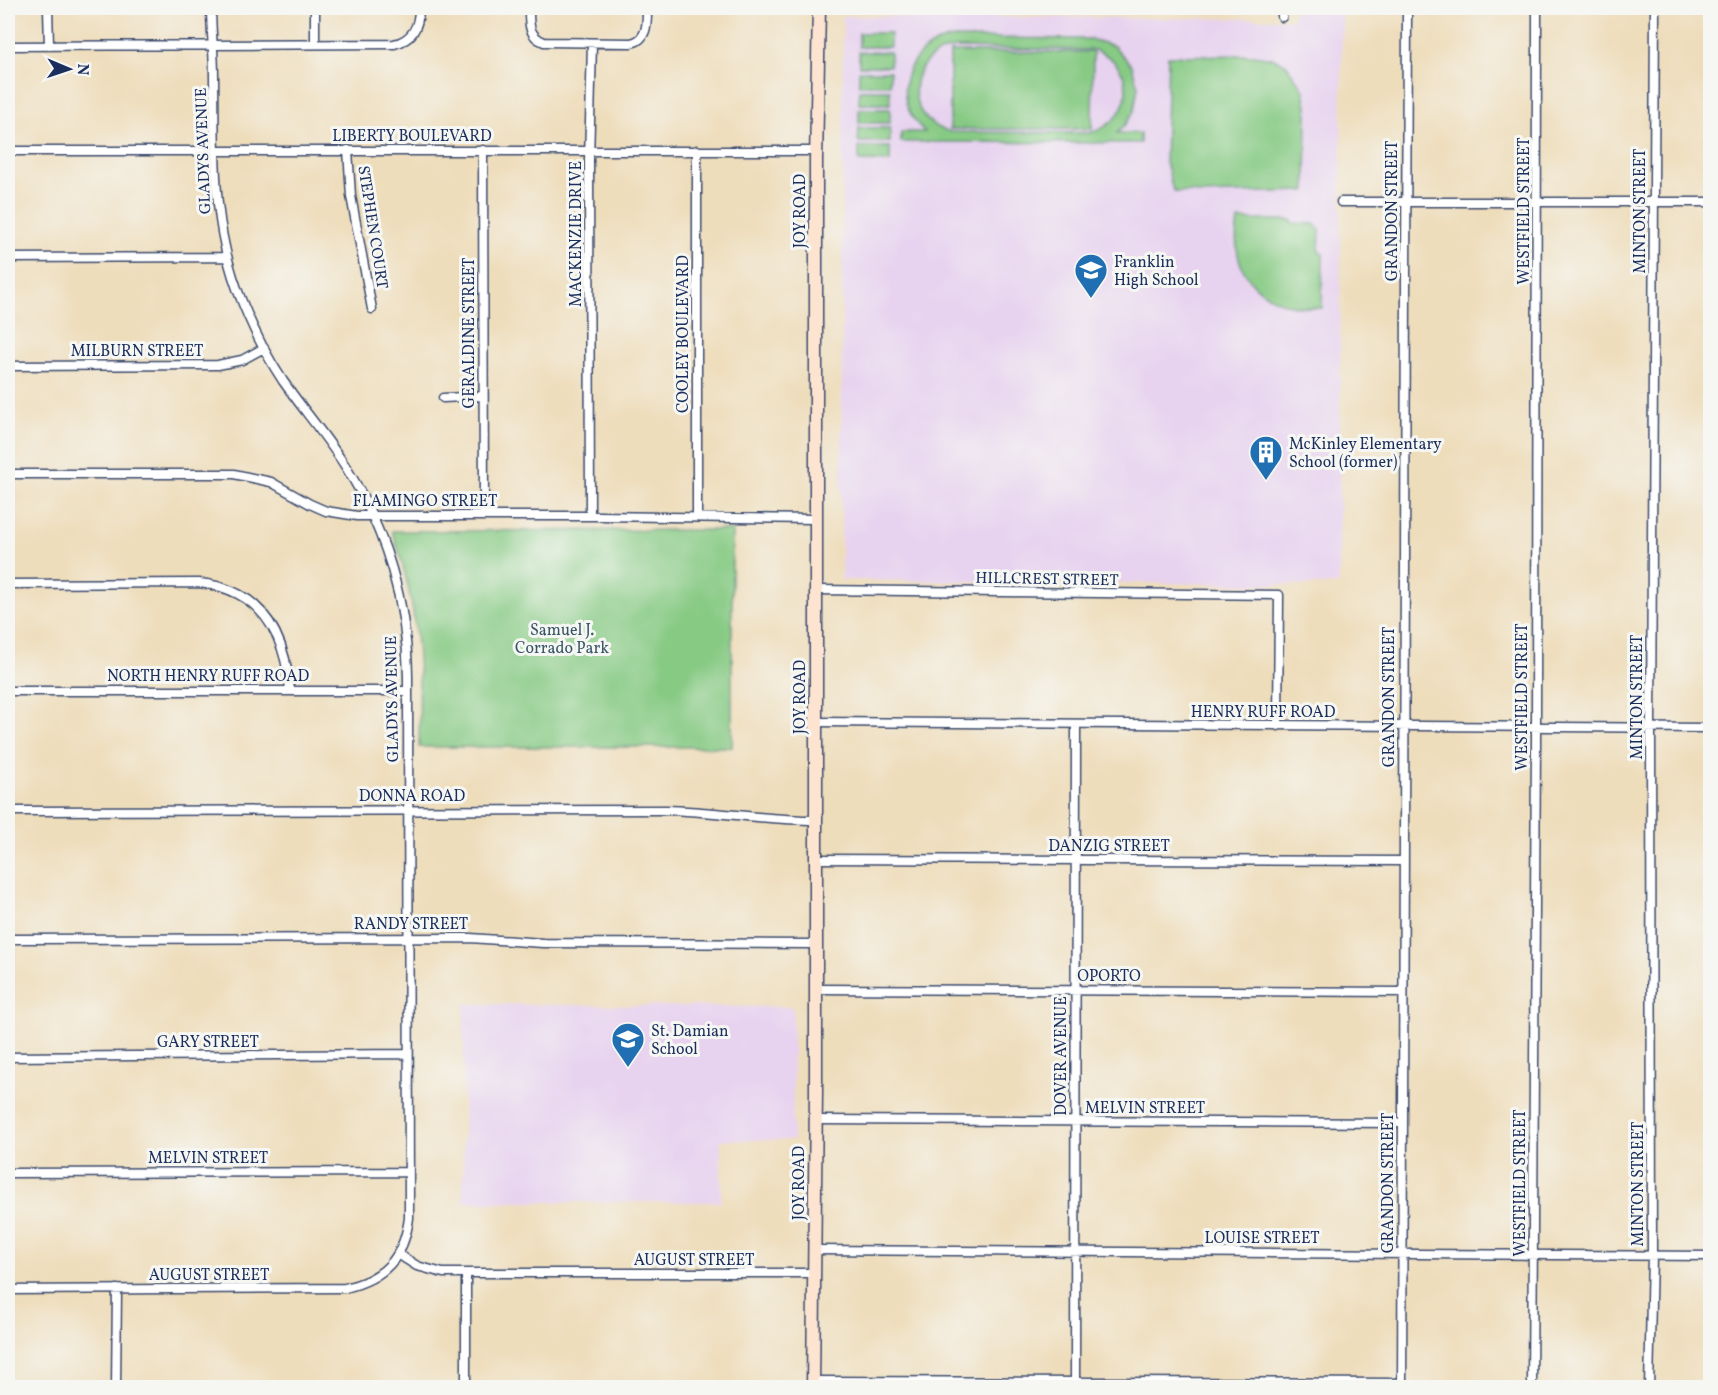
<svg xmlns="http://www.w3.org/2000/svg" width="1718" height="1395" font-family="Vollkorn,serif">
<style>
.built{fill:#e7d2ef}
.green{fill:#87ca84;stroke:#517c71;stroke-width:1.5;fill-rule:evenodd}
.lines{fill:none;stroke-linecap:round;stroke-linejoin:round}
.street-casing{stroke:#3b496c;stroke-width:11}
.secondary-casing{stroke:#3b496c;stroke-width:15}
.street{stroke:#fff;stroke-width:8}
.secondary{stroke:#fde4d1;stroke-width:12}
.labels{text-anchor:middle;stroke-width:6;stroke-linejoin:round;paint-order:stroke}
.street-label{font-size:16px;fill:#1b2f5e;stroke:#f6f6f2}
.poi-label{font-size:16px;fill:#1b2f5e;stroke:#f6f6f2;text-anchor:start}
.park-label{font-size:16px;fill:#365668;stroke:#f6f6f2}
</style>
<rect width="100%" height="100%" fill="#f6f6f2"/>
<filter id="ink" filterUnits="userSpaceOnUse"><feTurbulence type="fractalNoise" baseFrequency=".0167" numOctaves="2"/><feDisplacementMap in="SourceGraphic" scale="12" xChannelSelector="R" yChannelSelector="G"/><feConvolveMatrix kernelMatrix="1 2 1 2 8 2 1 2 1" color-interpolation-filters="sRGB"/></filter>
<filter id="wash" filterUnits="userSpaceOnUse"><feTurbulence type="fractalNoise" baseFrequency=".008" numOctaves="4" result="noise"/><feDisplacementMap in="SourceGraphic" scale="24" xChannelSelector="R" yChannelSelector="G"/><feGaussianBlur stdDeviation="1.35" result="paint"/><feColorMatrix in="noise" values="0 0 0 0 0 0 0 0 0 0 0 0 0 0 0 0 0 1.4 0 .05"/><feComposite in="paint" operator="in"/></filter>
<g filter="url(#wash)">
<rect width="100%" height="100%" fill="#edb"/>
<path class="built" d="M1294,10L1342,11L1339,585L841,580L843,16L1293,19Z
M464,1004L793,1007V1140H721V1202H463Z"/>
<path class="green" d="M859,33H890V47H859Z
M954,38L1090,39L1114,46L1132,66L1138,87L1134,111L1125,125L1117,133H1140V143L901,142V132H925C887,99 905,45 954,38ZM957,48L1095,50C1140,66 1134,122 1089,133L951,132C900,121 905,52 957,48Z
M859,52H890V66H859Z
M950,52H1093L1092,129H950Z
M1254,55L1272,58L1286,64L1304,90L1307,106L1306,191L1200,194L1194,192H1175C1166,180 1173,174 1165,164L1168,56Z
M859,71H890V85H859Z
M859,90H890V104H859Z
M859,109H890V123H859Z
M859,128H890V142H858Z
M859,147H890V162L859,161Z
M1238,220H1292V223L1314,224L1320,230L1319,253H1323L1322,308C1266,309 1228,278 1238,220Z
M732,530V747H419C421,668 419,606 392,531Z"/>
</g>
<g filter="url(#ink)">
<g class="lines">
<defs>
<path id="street" d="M48,8L49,46
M315,8V44
M529,8C529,23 528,36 544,42L631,43C648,40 647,22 647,8
M1282,17V8
M8,46L394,44C413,40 419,26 419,8
M348,150L351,196L372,309
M483,150L484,516
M697,150V517
M8,151H816
M1341,202H1710
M8,258L227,257
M8,366L218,365L242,360L264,348
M443,398L483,396
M8,474H234L271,482L310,504L326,511L357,516H599L815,519
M590,516L589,161L592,43
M8,584L199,583C261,589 285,633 290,690
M815,590L1279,595L1278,726
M8,691H408
M815,722L1710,728
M8,811L666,810C716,811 765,820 815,820
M815,859L1403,861
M8,939L470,938L543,943L815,944
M815,989L1403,992
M8,1057L408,1054
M815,1120L1403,1123
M8,1173L408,1172
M814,1250L1710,1256
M398,1254L417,1266L443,1273H814
M8,1290L345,1288C384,1279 404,1258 409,1218L408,676C407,603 386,531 347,469C328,438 304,411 283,381C267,357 254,331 243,304C211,229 215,155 214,76C214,53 211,30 211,8
M813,1381L1402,1383
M116,1388L117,1289
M466,1388V1274
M1075,1388L1076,724
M1402,1388L1407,8
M1532,1388L1536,743L1537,8
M1649,1388L1652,1256L1651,727L1655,8"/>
<path id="secondary" d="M813,1388L816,1092V161L819,8"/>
</defs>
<use href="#street" class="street-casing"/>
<use href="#secondary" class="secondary-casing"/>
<use href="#street" class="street"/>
<use href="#secondary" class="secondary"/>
</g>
</g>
<defs>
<symbol id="school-pin" viewBox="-11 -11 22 30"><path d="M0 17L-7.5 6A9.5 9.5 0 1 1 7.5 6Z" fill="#1f6fb2" stroke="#f6f6f2"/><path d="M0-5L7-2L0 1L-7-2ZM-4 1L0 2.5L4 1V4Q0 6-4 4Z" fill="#fff"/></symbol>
<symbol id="building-pin" viewBox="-11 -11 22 30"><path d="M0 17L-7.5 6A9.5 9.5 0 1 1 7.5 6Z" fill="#1f6fb2" stroke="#f6f6f2"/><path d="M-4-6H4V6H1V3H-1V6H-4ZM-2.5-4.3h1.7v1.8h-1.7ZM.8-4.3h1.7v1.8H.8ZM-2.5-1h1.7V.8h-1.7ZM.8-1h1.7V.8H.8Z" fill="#fff"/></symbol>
</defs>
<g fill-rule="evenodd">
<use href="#school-pin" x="1072" y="251" width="38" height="52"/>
<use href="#building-pin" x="1247" y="433" width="38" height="52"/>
<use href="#school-pin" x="609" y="1020" width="38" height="52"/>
</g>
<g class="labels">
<g class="street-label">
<text x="412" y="141">LIBERTY BOULEVARD</text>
<text transform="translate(202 151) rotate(-92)" y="6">GLADYS AVENUE</text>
<text transform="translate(799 211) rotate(-90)" y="6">JOY ROAD</text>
<text transform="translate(1391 211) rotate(-90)" y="6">GRANDON STREET</text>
<text transform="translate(1523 211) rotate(-90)" y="6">WESTFIELD STREET</text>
<text transform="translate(1639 211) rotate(-90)" y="6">MINTON STREET</text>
<text transform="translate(374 227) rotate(81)" y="6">STEPHEN COURT</text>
<text transform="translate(575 234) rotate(-90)" y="6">MACKENZIE DRIVE</text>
<text transform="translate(468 333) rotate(-90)" y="6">GERALDINE STREET</text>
<text transform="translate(682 334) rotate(-90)" y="6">COOLEY BOULEVARD</text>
<text x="137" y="356">MILBURN STREET</text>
<text x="425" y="506">FLAMINGO STREET</text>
<text transform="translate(1047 578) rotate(1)" y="6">HILLCREST STREET</text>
<text x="208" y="681">NORTH HENRY RUFF ROAD</text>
<text transform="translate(799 697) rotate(-90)" y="6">JOY ROAD</text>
<text transform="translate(1388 697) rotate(-90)" y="6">GRANDON STREET</text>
<text transform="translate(1521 697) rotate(-90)" y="6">WESTFIELD STREET</text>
<text transform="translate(1636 697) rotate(-90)" y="6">MINTON STREET</text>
<text transform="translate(391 699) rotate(-91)" y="6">GLADYS AVENUE</text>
<text x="1263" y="717">HENRY RUFF ROAD</text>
<text x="412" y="801">DONNA ROAD</text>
<text x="1109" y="851">DANZIG STREET</text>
<text x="411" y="929">RANDY STREET</text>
<text x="1109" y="981">OPORTO</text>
<text x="208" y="1047">GARY STREET</text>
<text transform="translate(1060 1056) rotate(-90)" y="6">DOVER AVENUE</text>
<text x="1145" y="1113">MELVIN STREET</text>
<text x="208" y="1163">MELVIN STREET</text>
<text transform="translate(798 1183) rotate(-90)" y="6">JOY ROAD</text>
<text transform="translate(1387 1183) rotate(-90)" y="6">GRANDON STREET</text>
<text transform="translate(1519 1183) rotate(-90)" y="6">WESTFIELD STREET</text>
<text transform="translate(1637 1184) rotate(-90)" y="6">MINTON STREET</text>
<text x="1262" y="1243">LOUISE STREET</text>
<text x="694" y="1265">AUGUST STREET</text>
<text x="209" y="1280">AUGUST STREET</text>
</g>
<g class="poi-label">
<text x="1114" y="267">Franklin<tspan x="1114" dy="18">High School</tspan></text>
<text x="1289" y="449">McKinley Elementary<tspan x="1289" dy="18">School (former)</tspan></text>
<text x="651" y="1036">St. Damian<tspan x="651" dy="18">School</tspan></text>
</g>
<g class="park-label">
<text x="562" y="635">Samuel J.<tspan x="562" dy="18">Corrado Park</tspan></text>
</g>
</g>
<rect width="1718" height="1395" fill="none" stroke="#f6f6f2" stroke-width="30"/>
<g transform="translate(69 69) rotate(92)" stroke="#f6f6f2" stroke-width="4.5" paint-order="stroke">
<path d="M0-4.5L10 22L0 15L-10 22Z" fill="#1b2f5e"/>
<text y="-9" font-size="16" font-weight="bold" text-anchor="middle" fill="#1b2f5e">N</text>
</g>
</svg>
